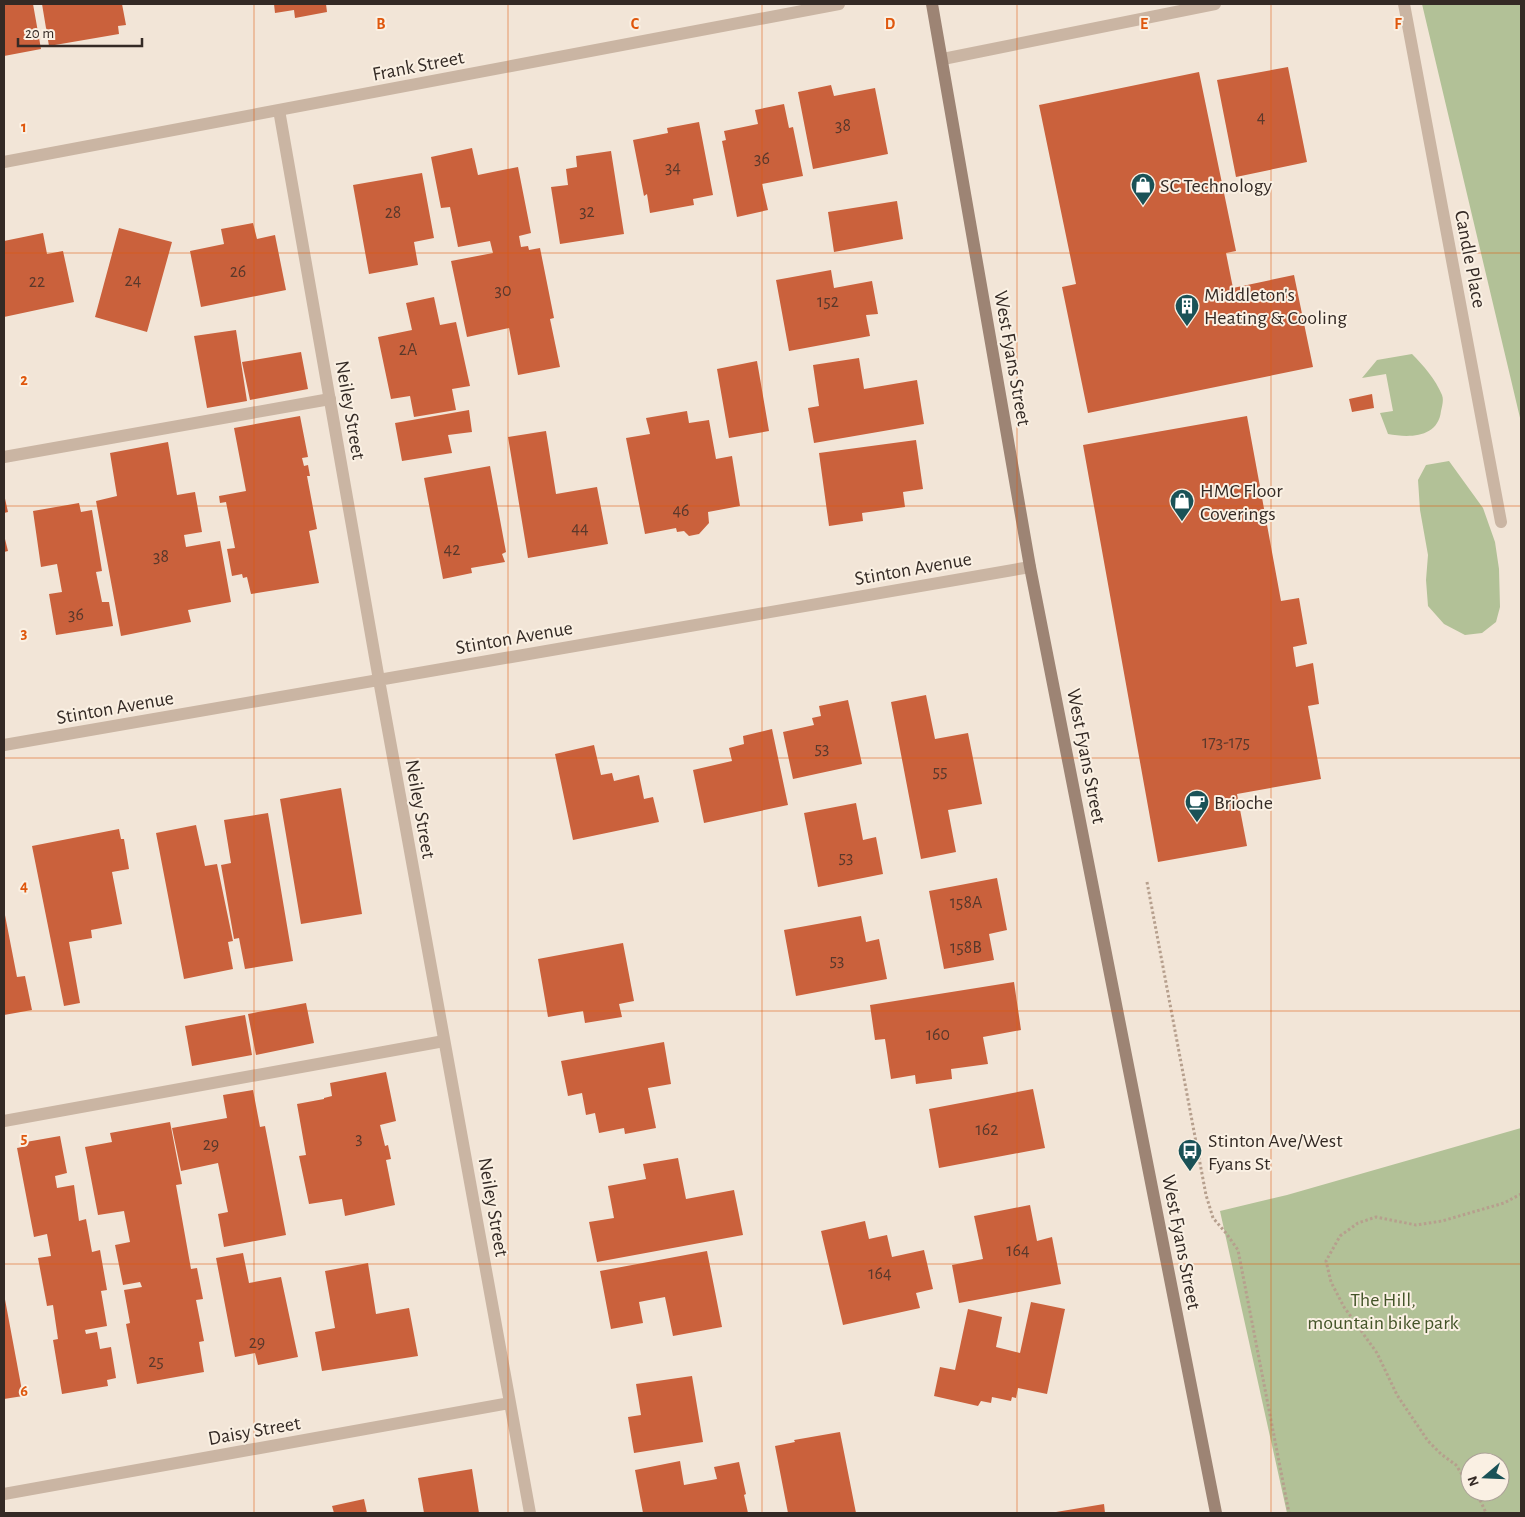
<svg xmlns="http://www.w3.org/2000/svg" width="1525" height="1517" font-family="'Alegreya Sans',sans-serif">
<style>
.green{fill:#b2c197;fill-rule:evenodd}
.building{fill:#ca613c}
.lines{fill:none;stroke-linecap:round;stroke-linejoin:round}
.path{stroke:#b69f8d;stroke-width:3;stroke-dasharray:2.5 2.5;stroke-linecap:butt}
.service{stroke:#cab5a3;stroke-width:12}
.minor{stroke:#cab5a3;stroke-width:12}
.secondary{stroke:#9d8474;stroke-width:12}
.grid{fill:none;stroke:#df570d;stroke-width:1;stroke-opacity:0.55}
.labels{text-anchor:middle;stroke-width:4;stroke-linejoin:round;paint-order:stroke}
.number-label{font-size:18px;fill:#5a382b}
.street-label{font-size:20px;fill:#342a25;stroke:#faf0e3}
.poi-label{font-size:20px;fill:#342a25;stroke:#faf0e3;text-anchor:start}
.park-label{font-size:20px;fill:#435428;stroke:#faf0e3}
.grid-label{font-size:16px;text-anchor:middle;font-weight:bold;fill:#df570d;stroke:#faf0e3;stroke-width:4;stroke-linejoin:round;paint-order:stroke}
</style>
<rect width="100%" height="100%" fill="#f2e5d7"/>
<path class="green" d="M1422,4H1521V422Z
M1412,354C1423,365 1436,380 1442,395C1444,400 1442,406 1441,411C1438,438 1409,438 1388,434L1380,413L1393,411L1386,374L1362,378L1377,360Z
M1449,461L1483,508L1495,542L1499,569L1500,607L1496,622L1482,633L1465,635L1444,624L1428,606L1426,580L1428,555L1420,510L1418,480L1426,465Z
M1521,1128V1513H1287L1220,1211L1287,1195ZM1470,1462H1500V1492H1470Z"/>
<path class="building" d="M4,4H33L41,49L4,56Z
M42,4H122L126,25L118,26L119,34L49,46Z
M274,4H326L327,12L295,18L294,10L275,13Z
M1288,67L1307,162L1236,177L1217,80Z
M1199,72L1236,251L1226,253L1233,288L1294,275L1313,367L1088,413L1062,287L1076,284L1039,105Z
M831,85L834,96L875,88L888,154L813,169L798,92Z
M784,104L789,128L793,127L803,176L762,184L768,210L737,217L722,141L726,140L724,131L758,124L755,110Z
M699,122L713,195L693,199L694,205L650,213L647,194L644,196L633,140L668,133L667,128Z
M472,148L478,175L518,167L531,233L519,236L521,247L528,246L529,250L540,248L554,318L550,319L560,367L518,375L509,328L467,337L451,261L493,253L490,241L458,247L450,207L441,208L431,157Z
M611,151L624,234L560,244L551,187L568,185L566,169L577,167L576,156Z
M422,173L434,238L414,242L418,265L369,274L353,185Z
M897,201L903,239L834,252L828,212Z
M253,223L257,239L275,235L286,290L201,307L190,251L224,244L221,229Z
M119,228L172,242L147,332L95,317Z
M43,233L47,254L63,251L74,302L4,317V260L5,259L4,241Z
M831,270L834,288L872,281L878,314L866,315L870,336L789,351L776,280Z
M434,297L440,325L456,322L470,386L452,389L456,410L414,417L410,396L391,399L378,337L412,330L406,303Z
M236,330L247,401L207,408L194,336Z
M301,352L308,389L250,400L242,362Z
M859,358L864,389L917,380L924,424L814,443L808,408L819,406L813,365Z
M757,361L769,431L729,438L717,369Z
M1372,394L1374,408L1352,412L1349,399Z
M469,410L472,432L448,435L452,453L402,461L395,423Z
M687,411L689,423L709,420L716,459L732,456L740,506L708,512L709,523L699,534L689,536L684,531L677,532L676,528L645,534L626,438L650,434L646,418Z
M300,416L308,457L302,458L304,466L308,465L310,476H307L317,529L309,531L319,583L251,594L247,577L243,578L242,574L232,576L227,549L235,548L226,502L220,503L219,496L246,491L234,428Z
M1247,416L1281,601L1299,598L1307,644L1293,647L1296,667L1313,663L1319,704L1308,706L1321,779L1237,794L1247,846L1158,862L1083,445Z
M546,431L556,494L597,487L608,544L528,558L508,437Z
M916,440L923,489L903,492L905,507L862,513L863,521L829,526L819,453Z
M168,442L177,495L195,492L202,532L184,535L186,547L220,541L231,602L188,610L191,622L121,636L96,501L117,496L110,453Z
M490,466L506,552L502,554L505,562L471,568L472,573L443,579L424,478Z
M4,494L8,512L4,513Z
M79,503L81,512L92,510L102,571L96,572L102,602H109L113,626L56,635L49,594L62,592L57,564L41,567L33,511Z
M4,535L8,551L4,552Z
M926,695L935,739L968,733L982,804L948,810L956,852L921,859L891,702Z
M848,700L862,764L793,779L783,732L814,725L812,718L821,716L819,706Z
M772,729L788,805L704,823L693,770L732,761L729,748L744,744L743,736Z
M594,745L601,775L612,773L614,781L639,775L644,799L653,797L659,822L573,840L555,754Z
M341,788L362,914L301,924L280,799Z
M856,803L863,840L876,837L883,874L818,887L804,813Z
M268,813L293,961L245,969L239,938L234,939L221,865L231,863L224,820Z
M196,825L205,866L217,864L233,941L228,942L233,969L184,979L156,833Z
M119,829L121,839H124L129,869L112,872L122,924L91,930L92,938L69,942L80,1003L64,1006L32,846Z
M997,878L1007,930L989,934L994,960L944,969L929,891Z
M4,910L17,977L25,976L32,1010L4,1015Z
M861,916L866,942L879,939L887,979L796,996L784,930Z
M623,943L634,1001L619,1004L622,1017L585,1023L583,1011L548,1017L538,959Z
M1014,982L1021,1030L983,1037L988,1064L951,1069L952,1079L916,1084L915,1075L891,1079L885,1039L875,1040L870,1005Z
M306,1003L314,1043L256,1055L248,1014Z
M245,1015L252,1055L192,1066L185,1026Z
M664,1042L671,1084L648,1088L656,1128L625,1134L624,1128L599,1133L595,1113L586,1115L582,1093L568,1096L561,1061Z
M386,1072L396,1121L380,1125L385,1146L388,1145L391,1159L386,1160L395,1205L345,1216L342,1199L309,1204L299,1156L306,1155L297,1104L324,1099V1098L332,1096L330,1083Z
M1033,1089L1045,1148L939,1168L929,1109Z
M253,1090L260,1127L265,1126L286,1235L224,1247L218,1214L228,1212L218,1163L181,1171L172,1128L227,1118L223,1095Z
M170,1122L182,1184L176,1185L191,1269L197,1268L203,1299L196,1300L204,1341L199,1342L204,1372L137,1384L126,1324L130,1323L124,1290L142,1287L140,1282L123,1285L115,1245L130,1242L124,1211L98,1215L85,1147L112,1142L110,1133Z
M60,1136L67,1173L55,1176L57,1188L74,1185L79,1221L86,1219L92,1252L100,1250L107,1290L101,1291L107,1326L85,1330L86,1334L97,1332L100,1349L111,1347L116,1378L107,1380L108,1386L62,1394L53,1340L58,1339L53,1305L47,1306L38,1258L51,1256L47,1234L34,1237L17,1148L27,1146L26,1142Z
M678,1158L686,1199L734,1190L743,1235L597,1262L589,1222L614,1218L608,1186L646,1179L643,1164Z
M1030,1205L1037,1241L1052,1237L1061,1284L959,1303L952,1265L983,1259L974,1216Z
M865,1221L869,1239L887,1235L892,1257L924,1250L933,1289L916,1293L920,1308L843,1325L821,1231Z
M707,1251L722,1327L673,1336L665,1297L639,1302L643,1323L611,1329L600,1271Z
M243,1253L249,1283L281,1277L298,1357L258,1365L255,1353L235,1357L216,1258Z
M368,1263L376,1314L409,1308L418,1356L322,1371L315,1332L335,1328L325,1271Z
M4,1294L23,1396L4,1399Z
M1031,1302L1065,1309L1047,1394L1018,1388L1016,1398L1012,1397L1011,1401L992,1397L991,1403L981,1401L978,1406L934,1396L940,1367L955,1370L968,1309L1002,1317L996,1347L1020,1353Z
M692,1376L703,1442L634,1453L628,1417L641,1415L636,1384Z
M840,1432L856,1513H788L775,1446L795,1442L794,1440Z
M680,1461L684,1485L717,1479L714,1467L739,1462L746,1494L744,1495L748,1513H643L635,1470Z
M472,1469L479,1513H424L418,1478Z
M364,1499L367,1513H334L332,1506Z
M1104,1504L1105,1513H1056V1512Z"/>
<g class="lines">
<path class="path" d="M1147,882L1206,1195L1213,1218L1226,1233L1238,1250L1289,1513
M1470,1487L1456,1465L1441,1454L1428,1441L1397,1395L1377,1353L1344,1307L1331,1282L1326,1261L1340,1236L1358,1223L1376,1217L1416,1225L1442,1221L1504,1203L1521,1194
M1474,1492L1481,1502L1486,1513"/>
<path class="service" d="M1404,4L1501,522
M4,457L330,399
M4,1121L444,1041"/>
<path class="minor" d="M943,59L1215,4
M279,110L379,680L530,1513
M4,162L839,4
M4,745L1030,567
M4,1494L510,1403"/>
<path class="secondary" d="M932,4L1030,567L1216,1513"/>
</g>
<path class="grid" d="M254,4V1513M508,4V1513M762,4V1513M1017,4V1513M1271,4V1513M4,253H1521M4,506H1521M4,758H1521M4,1011H1521M4,1264H1521"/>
<defs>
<symbol id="shop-pin" viewBox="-11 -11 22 30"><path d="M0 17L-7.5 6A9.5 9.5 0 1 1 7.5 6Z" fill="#1a5257" stroke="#faf0e3"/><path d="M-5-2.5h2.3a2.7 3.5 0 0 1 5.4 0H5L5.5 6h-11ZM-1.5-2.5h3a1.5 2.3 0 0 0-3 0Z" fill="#fff"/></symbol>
<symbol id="building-pin" viewBox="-11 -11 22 30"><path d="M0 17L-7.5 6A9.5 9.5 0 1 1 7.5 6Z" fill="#1a5257" stroke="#faf0e3"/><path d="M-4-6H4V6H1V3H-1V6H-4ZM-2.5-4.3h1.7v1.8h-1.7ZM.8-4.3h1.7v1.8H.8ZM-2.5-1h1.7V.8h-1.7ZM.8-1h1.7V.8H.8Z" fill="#fff"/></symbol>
<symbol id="cafe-pin" viewBox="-11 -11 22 30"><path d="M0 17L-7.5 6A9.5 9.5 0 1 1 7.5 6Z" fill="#1a5257" stroke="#faf0e3"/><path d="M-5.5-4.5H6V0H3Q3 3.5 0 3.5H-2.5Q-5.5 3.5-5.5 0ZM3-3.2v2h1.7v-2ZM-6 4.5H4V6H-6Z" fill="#fff"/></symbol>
<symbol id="bus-pin" viewBox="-11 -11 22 30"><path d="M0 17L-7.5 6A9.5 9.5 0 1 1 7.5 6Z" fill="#1a5257" stroke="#faf0e3"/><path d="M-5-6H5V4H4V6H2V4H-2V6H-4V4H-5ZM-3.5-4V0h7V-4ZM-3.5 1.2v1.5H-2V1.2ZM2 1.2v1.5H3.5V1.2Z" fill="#fff"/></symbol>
</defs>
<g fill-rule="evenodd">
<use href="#shop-pin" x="1129" y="171" width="28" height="38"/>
<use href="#building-pin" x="1173" y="292" width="28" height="38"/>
<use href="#shop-pin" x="1168" y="487" width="28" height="38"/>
<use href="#cafe-pin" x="1183" y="788" width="28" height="38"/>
<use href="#bus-pin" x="1176" y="1137" width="28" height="38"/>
</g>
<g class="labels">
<g class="number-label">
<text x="1261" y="123">4</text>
<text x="843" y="131">38</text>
<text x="762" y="164">36</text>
<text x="673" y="173">34</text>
<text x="587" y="217">32</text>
<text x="393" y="218">28</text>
<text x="238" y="277">26</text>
<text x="133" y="286">24</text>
<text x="37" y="287">22</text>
<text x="503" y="296">30</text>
<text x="828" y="307">152</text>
<text x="408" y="355">2A</text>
<text x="681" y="516">46</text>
<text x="580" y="534">44</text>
<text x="452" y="555">42</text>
<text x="161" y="562">38</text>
<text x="76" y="620">36</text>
<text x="1226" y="748">173-175</text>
<text x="822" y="754">53</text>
<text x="940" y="777">55</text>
<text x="846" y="863">53</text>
<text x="966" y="908">158A</text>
<text x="966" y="953">158B</text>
<text x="837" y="966">53</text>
<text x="938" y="1040">160</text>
<text x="987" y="1135">162</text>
<text x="359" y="1144">3</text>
<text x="211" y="1150">29</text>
<text x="1018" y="1256">164</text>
<text x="880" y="1279">164</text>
<text x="257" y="1348">29</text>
<text x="156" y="1367">25</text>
</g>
<g class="street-label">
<text transform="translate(418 65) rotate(-11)" y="7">Frank Street</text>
<text transform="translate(1471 259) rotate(79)" y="7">Candle Place</text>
<text transform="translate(1013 358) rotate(80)" y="7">West Fyans Street</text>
<text transform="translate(351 410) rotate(80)" y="7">Neiley Street</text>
<text transform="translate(913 568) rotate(-10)" y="7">Stinton Avenue</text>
<text transform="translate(514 637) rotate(-10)" y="7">Stinton Avenue</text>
<text transform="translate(115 707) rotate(-10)" y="7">Stinton Avenue</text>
<text transform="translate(1087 756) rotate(79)" y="7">West Fyans Street</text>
<text transform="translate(421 809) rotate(80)" y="7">Neiley Street</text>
<text transform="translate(494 1207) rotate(80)" y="7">Neiley Street</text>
<text transform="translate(1182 1242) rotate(79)" y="7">West Fyans Street</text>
<text transform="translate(254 1430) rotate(-10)" y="7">Daisy Street</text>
</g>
<g class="poi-label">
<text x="1160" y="192">SC Technology</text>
<text x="1204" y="301">Middleton's<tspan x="1204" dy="23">Heating &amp; Cooling</tspan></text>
<text x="1200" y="497">HMC Floor<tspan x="1200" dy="23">Coverings</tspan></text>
<text x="1214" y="809">Brioche</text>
<text x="1208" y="1147">Stinton Ave/West<tspan x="1208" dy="23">Fyans St</tspan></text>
</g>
<g class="park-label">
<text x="1383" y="1306">The Hill,<tspan x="1383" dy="23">mountain bike park</tspan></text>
</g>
</g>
<g class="grid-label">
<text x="381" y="29">B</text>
<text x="635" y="29">C</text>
<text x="890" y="29">D</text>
<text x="1144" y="29">E</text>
<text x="1398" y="29">F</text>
<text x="24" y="132">1</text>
<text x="24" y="385">2</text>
<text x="24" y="638">3</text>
<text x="24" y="891">4</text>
<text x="24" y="1143">5</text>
<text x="24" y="1396">6</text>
</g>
<rect width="1525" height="1517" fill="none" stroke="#342a25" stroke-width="10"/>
<g transform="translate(1485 1477) rotate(251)"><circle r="24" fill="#faf0e3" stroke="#aba197"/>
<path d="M0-4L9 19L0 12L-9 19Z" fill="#1a5257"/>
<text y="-8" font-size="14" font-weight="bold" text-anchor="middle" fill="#342a25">N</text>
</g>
<path d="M18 38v8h124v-8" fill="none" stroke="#342a25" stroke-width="2.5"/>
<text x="25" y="38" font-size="15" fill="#342a25" stroke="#faf0e3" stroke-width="4" paint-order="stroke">20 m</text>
</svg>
